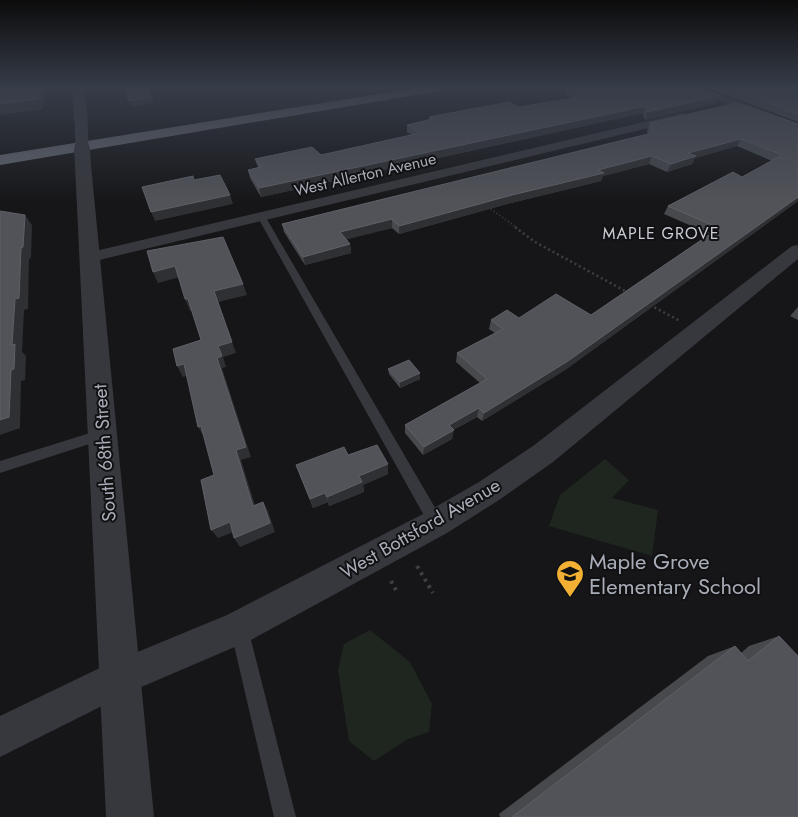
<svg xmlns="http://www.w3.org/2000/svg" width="798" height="817" font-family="Jost,sans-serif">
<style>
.green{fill:#1e261f}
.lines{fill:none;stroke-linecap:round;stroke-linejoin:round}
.path-far2{stroke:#3d3f44;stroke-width:2;stroke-dasharray:1 2.5;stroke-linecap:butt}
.path-far1{stroke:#3d3f44;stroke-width:2.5;stroke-dasharray:2 3;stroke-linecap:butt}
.path{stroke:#3d3f44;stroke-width:4;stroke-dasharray:3 4.5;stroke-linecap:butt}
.service{fill:#37383d;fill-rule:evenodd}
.minor{fill:#37383d;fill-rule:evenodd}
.tertiary{fill:#37383d;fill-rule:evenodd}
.motorway{fill:#63666e;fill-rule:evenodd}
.tertiary-bridge-far1{stroke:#37383d;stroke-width:13}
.tertiary-bridge{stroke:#37383d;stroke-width:16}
.wall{fill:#47494d}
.shaded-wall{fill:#2f3033}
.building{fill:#525359;stroke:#5f6168}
.labels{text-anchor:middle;stroke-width:4;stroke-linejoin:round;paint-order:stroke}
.far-street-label{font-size:16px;fill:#a8adb8;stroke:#111113}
.far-neighbourhood-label{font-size:16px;letter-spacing:1px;fill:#c9ccd4;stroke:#111113}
.street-label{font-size:19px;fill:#a8adb8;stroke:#111113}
.near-poi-label{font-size:22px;fill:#a8adb8;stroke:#111113;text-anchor:start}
</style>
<rect width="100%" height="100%" fill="#161618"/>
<path class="green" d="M605,459L629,480L612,498L658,510L652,556L549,526L560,495Z
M370,630L410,662L432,704L429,732L408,739L374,761L349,741L338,670L344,644Z"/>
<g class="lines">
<path class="path-far2" d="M488,207L517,228"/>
<path class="path-far1" d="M515,227L535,242L627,292
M650,305L680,321"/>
<path class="path" d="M417,566L433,593
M391,581L396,590"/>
<path class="service" d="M258,214L265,216L441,518L444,523L441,528L436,530L431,528L257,216Z
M103,429L108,430L110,434L108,438L0,473V461Z
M239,619L245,622L248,628L296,817H274L230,628L233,622Z"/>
<path class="minor" d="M686,88H701L798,123V131Z
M682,113L688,117L686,119L91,262L85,261L82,257L85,253L91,252Z
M798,245V259L553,462L499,500L447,533L251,640L132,691L0,757V716L106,665L227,615L425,513L479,482L533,446L792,246Z"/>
<path class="tertiary" d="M72,88H84L88,120L86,123H76L74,120Z
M83,160L88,162L91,165L154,817H106L75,165L78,162Z"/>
<path class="motorway" d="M416,88H445L439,91L0,165V155Z"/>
<path class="tertiary-bridge-far1" d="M81,120L82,150"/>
<path class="tertiary-bridge" d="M82,149L83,165"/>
</g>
<path class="wall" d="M566,88L717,103L645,120L643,113L261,197L250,178L248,170L258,168L255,159L321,155L412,135L407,132V125L429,120V117L519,107L573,98L565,95Z
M707,88H798V122Z
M650,123L798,124V201L565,370L482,421L477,417L453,430L452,439L423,455L405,433V425L480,383L456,362L457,353L495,333L489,329L491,320L591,315L710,234L664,214L668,206L742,177L772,161L737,146L695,158L692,164L667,172L649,164L603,176L601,181L511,203L399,234L392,228L346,239L350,244L351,253L305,265L284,232L282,224L648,134L647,131Z
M798,307V320L790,316Z
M388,369L420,379L400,388L389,374Z
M348,455L388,474L363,485L364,492L329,506L328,502L313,508L296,465Z
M779,636L798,817H500L499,814L708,656L735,646L741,653L749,646Z"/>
<path class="shaded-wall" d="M39,88H45L43,109L0,115V104Z
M720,96L717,103L645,120L647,112Z
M152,98L154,103L132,106L129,101Z
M646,106L643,113L261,197L259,188Z
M741,139L737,146L695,158L692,164L667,172L671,164L688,153Z
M652,156L649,164L603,176L601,181L511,203L399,234V226L512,195L598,170Z
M230,195L233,204L155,221L151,212Z
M798,197V201L565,370L482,421L484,413Z
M25,215L32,225L31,258L29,259L28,309L24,310L22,352L26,356L25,380L21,381L20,428L0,435V420L12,345L15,299Z
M392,219V228L341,241L340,232Z
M350,244L351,253L305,265L303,257Z
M175,266L180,277L158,283L153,272Z
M243,284L247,295L218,302L236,353L223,357L226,367L222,368L251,457L241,460L258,515L253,506L236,450L217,358L218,346L214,291Z
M185,299H188L193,310L190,311Z
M184,364L190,375L183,377L177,366Z
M420,373V379L400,388V382Z
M479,408L477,417L447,433L449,425Z
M201,426L204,437L198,427Z
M454,430L452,439L423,455L424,447Z
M388,464V474L363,485L364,492L329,506L327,497L359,476Z
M325,493L328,502L313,508L310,499Z
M263,502L268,511L275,532L240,547L234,538Z
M230,522L236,531L218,538L211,530Z"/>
<path class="building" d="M0,88H39L38,99L0,104Z
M124,88H148L152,98L129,101Z
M567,88H701L720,96L647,112L646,106L259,188L248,170L261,167L255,159L312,147L321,155L420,133L407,125L432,119L429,117L509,102L519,107L586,96Z
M728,88H798V114Z
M737,103L798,124V197L568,361L484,413L479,408L449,425L454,430L424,447L405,425L487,379L457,353L503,329L491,320L507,310L519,318L556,294L591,315L719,228L668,206L733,172L742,177L782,155L741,139L688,153L696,156L671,164L652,156L598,170L604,173L512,195L399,226L392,219L340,232L350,244L303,257L282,224L652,133L650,123Z
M220,175L230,195L151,212L142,187L193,176L194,180Z
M0,211L25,215L23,247L21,248L19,298L15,299L12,345L15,344L14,369L11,370L9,417L0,420Z
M223,237L243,284L214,291L232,342L218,346L222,356L217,358L246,447L236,450L253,506L263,502L270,523L234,538L230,522L211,530L201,480L214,475L201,426L198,427L184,364L177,366L173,349L201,340L188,299H185L175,266L153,272L147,251Z
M409,360L420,373L400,382L388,369Z
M377,445L388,464L359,476L362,482L327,497L325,493L310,499L296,465L344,447L348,455Z
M779,636L798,656V817H512L735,646L748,661Z"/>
<linearGradient id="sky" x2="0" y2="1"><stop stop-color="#0c0c0d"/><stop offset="0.43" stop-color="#363c48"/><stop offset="1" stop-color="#363c48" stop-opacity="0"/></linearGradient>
<rect width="798" height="203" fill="url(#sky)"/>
<defs>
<symbol id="school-pin" viewBox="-11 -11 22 30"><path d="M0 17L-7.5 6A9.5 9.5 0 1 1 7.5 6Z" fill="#f2b134" stroke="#111113"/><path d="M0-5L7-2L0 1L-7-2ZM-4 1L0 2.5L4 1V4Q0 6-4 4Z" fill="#111"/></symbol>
</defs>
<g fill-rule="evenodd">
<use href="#school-pin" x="554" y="558" width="32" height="43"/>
</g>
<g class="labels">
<g class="far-street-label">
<text transform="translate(365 174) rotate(-13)" y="6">West Allerton Avenue</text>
</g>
<g class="far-neighbourhood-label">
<text x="661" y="239">MAPLE GROVE</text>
</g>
<g class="street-label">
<text transform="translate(104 453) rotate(-94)" y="7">South 68th Street</text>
<text transform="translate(420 528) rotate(-30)" y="7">West Bottsford Avenue</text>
</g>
<g class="near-poi-label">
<text x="589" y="569">Maple Grove<tspan x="589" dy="25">Elementary School</tspan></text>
</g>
</g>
</svg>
